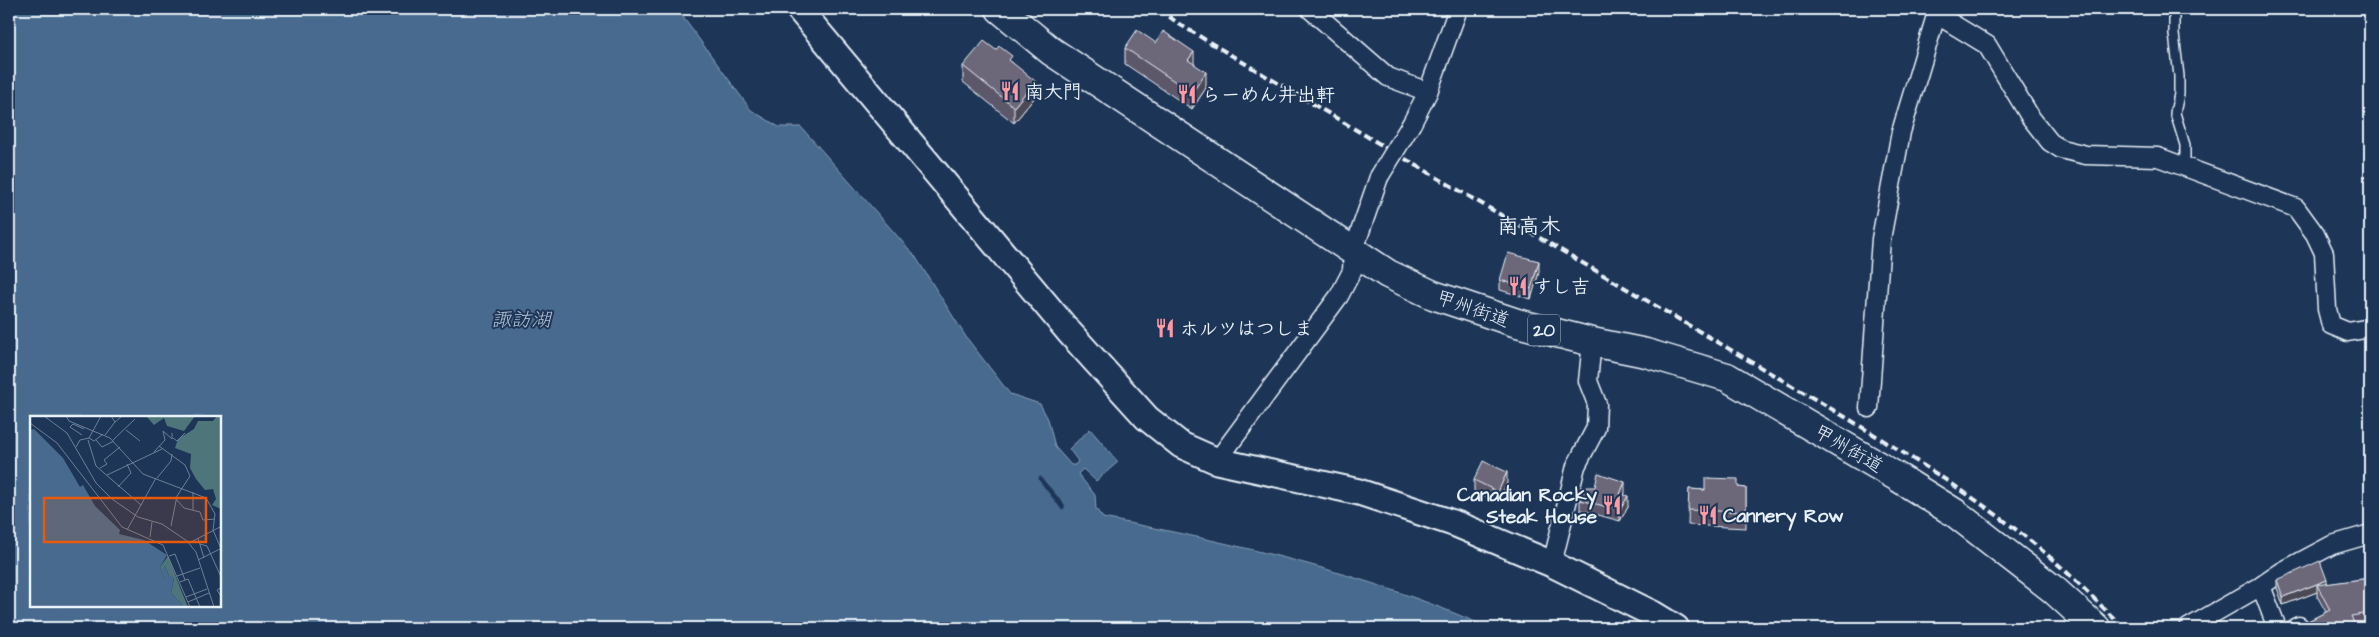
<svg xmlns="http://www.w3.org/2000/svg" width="2379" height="637" font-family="'Architects Daughter','Klee One',sans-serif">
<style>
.water{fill:#476a8e;stroke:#87a0b8;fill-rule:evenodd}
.pier{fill:#1d3557}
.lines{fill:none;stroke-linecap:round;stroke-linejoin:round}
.lane-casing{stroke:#e8f1f8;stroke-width:12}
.street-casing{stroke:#e8f1f8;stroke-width:21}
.secondary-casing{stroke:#e8f1f8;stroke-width:29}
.highway-casing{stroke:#e8f1f8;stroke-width:31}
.lane{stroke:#1d3557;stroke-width:9}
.street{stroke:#1d3557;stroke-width:18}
.secondary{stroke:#1d3557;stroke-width:25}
.highway{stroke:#1d3557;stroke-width:28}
.rail{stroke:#e8f1f8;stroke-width:4;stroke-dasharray:8 4;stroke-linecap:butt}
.street-bridge-casing{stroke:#e8f1f8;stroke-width:21;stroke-linecap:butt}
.street-bridge{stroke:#1d3557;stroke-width:18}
.wall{fill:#5d5969;stroke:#e8f1f8}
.shaded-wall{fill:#4c4855;stroke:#e8f1f8}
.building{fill:#6c677a;stroke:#e8f1f8}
.labels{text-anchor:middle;stroke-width:4;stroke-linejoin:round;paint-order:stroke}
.shield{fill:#1d3557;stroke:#abb9c8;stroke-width:1}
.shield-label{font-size:18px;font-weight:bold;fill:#e8f1f8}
.poi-label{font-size:19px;font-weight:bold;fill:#e8f1f8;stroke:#1d3557;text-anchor:start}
.street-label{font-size:19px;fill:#e8f1f8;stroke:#1d3557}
.water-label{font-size:20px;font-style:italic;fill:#b0c2d3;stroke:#1d3557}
.quarter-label{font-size:21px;font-weight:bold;fill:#e8f1f8;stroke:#1d3557}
.inset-road{fill:none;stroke:#6e8097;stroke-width:1}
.view{fill:#e8590c;fill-opacity:0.15;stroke:#e8590c;stroke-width:2.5}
.inset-edge{fill:none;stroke:#e8f1f8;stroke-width:2.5}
</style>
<rect width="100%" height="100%" fill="#1d3557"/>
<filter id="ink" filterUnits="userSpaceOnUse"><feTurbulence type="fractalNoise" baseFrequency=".02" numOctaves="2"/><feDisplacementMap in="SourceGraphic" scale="10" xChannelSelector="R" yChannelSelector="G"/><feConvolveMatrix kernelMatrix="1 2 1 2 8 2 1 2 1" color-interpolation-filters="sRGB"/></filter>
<g filter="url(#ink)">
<path class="water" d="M9,9H677L751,110L779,127H801L915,256L966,337L1010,394L1040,404L1048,419L1055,447L1071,465H1075L1078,461L1069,449L1090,429L1118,462L1096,481L1083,469L1078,474L1095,495L1096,509L1103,518C1234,543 1367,573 1489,628H9ZM31,417H220V606H31Z"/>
<path class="pier" d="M1040,476L1065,505L1064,509H1061L1038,479Z"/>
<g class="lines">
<defs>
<path id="lane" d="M2174,9V34L2179,76V94L2175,113L2185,145V168"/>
<path id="street" d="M1310,9L1388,77L1428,92
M1936,14L1987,45L2031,118L2050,142L2061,149L2086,155L2158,157L2296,208L2315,234L2324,253L2327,309L2331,325L2348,332L2370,328
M1412,123L1428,92L1458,9
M1869,408L1881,239L1901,132L1938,9
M1217,461L1339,296L1352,271L1353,252L1379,177
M1552,564L1576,466L1596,428L1597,404L1588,381L1592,342
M2261,586L2277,628
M2188,628L2261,586L2283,571L2332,545L2370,534
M2295,628L2299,626"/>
<path id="secondary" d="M799,9L1069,332L1147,418L1181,445L1217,461L1359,492L1456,524L1552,564L1653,614L1676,628"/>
<path id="highway" d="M1000,9L1051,51L1388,274L1433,295L1517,323L1592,342L1646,353L1727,377L1899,478L1955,513L2054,590L2096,628"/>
</defs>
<use href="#lane" class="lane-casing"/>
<use href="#street" class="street-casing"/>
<use href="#secondary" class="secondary-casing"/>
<use href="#highway" class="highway-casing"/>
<use href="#lane" class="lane"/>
<use href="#street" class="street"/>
<use href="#secondary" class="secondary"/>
<use href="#highway" class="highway"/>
<path class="rail" d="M1159,9L1179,24L1373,140L1847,418C1920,463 1997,509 2061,567C2083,587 2103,608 2124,628"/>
<defs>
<path id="street-bridge" d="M1379,177L1412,123"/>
</defs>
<use href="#street-bridge" class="street-bridge-casing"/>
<use href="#street-bridge" class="street-bridge"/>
</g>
<path class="wall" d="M1156,43L1194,64L1206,88L1192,109L1125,64V48Z
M1012,62L1035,97L1014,123L963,82V66Z
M1539,272L1531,299L1500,290V280Z
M1474,480L1507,483L1498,502L1474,491Z
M1738,487L1746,488V528L1688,525L1689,489L1705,490Z
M1625,493L1624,495L1628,507L1620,521L1580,510V500Z
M2370,578V624L2355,626L2356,628H2308V621L2326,612L2317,596V592L2283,605L2277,588V580L2327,584Z"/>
<path class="shaded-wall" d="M1194,52V68L1188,60Z
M1206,72V88L1192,109V93Z
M1035,81V97L1014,123V107Z
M1539,261V272L1531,299V289Z
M1507,472V483L1498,502V492Z
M1625,482V493L1620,505V494Z
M1628,496V507L1620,521V510Z
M2327,580V588L2317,585V592L2283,605V597Z"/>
<path class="building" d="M1137,30L1156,43L1163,31L1194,52L1188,60L1206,72L1192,93L1125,48Z
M984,41L996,50L999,46L1012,56L1009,60L1035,81L1014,107L963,66Z
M1508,253L1539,261L1531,289L1500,280Z
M1483,461L1507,472L1498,492L1474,480Z
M1598,473L1625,482L1620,494L1628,496L1620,510L1580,500L1584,487H1595Z
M1705,478L1738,479V487L1746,488V512L1688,510L1689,489L1705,490Z
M2320,561L2327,580L2283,597L2277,580Z
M2370,578V613L2351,616L2356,628H2311L2308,621L2330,610L2317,585Z
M2202,625L2205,628H2197Z"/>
</g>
<defs>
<symbol id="restaurant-bare" viewBox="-9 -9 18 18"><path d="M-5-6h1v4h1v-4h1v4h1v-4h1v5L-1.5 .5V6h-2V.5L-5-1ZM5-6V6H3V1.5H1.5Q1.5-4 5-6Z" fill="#ff9aa2" stroke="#1d3557" stroke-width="2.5" paint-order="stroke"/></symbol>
</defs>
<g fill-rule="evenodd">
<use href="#restaurant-bare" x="996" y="77" width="28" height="28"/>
<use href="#restaurant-bare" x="1173" y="80" width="28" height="28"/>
<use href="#restaurant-bare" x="1504" y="272" width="28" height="28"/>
<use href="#restaurant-bare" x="1151" y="314" width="28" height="28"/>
<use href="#restaurant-bare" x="1598" y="491" width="28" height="28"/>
<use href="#restaurant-bare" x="1694" y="501" width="28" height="28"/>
</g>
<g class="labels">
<rect class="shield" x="1528" y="314.5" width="32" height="31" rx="4"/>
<g class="shield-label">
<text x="1544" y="336">20</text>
</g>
<g class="poi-label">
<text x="1025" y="98">南大門</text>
<text x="1202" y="101">らーめん井出軒</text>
<text x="1533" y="293">すし吉</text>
<text x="1180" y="335">ホルツはつしま</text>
<text x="1597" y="501" text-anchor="end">Canadian Rocky<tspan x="1597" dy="22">Steak House</tspan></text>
<text x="1723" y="522">Cannery Row</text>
</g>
<g class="street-label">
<text transform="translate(1473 308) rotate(19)" y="7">甲州街道</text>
<text transform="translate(1849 448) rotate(30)" y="7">甲州街道</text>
</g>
<g class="water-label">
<text x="521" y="326">諏訪湖</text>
</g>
<g class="quarter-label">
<text x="1529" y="233">南高木</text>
</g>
</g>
<g transform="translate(30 416)">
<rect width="191" height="191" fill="#1d3557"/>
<path d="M116,0H165L154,15L137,10L134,2L124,9ZM187,0H191V93L182,89L186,83L183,73L175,74L166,63L160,52L161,38L145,32L148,23L164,13L168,5H183ZM138,140L151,174L158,191H154L141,177L144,162L139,160L135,150L136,163L133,159L130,151Z" fill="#4d757a"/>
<path d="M4,13L33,42L50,71L53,69L65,90L90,114L89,118L114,124L137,139L130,151L133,159L136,163L132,153L135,150L139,160L144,161L141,177L154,191H0V14Z" fill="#476a8e"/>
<path class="inset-road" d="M14,0L37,17L66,67L82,83L108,101L132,108L157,125L166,136L184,191M36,0L39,5L80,22L113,58L176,82L185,98L183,114L192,135M81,0L85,6L91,1M0,7L27,27L92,111L133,129L160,191M96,14L110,25M52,19L40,11L43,8L54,13M75,19L85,6M59,22L64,25L73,18M143,22L147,25L155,17M58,24L66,50L111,89M66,24L72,31L84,25M83,24L105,3M129,30L155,49L160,60L147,80L141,110M46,31L50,24L59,22L71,0M124,36L135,24L133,15L142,23V17M70,52L77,48L74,44L90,31M77,59L132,33M127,62L141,45L142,38M88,71L101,57L97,48M146,83L154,92L170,96L173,104L185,103M163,94V76M97,114L126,62M120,121L122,106M168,122L174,142M161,126L192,110M170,128L177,130L192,163M139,140L145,138L155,164M168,144L190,133M147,160L170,152M150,166L158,163L170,191M192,171L187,174L192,182M156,181L177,173M158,186L179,177"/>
<path class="view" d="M14,82H176V126H14Z"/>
<rect width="191" height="191" class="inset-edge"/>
</g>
<rect width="2379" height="637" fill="none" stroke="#1d3557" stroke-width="30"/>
<rect x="15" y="15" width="2349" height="607" fill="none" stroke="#e8f1f8" stroke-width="2" filter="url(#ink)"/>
</svg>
